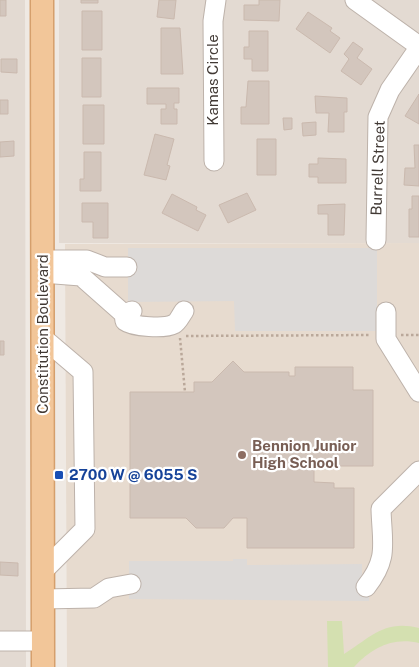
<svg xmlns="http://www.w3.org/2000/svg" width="419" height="667" font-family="'Public Sans',sans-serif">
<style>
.residential{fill:#e3dad2}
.education{fill:#e7dbcf}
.green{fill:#d4e0b0}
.parking{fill:#dddad8}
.building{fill:#d3c6bd;stroke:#cab9ae}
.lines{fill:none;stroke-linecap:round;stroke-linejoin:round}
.minor-casing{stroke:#bdb2aa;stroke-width:21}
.major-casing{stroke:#d59f6c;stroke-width:25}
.path{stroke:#baa89a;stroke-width:2.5;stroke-dasharray:2.5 2.5;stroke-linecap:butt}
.minor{stroke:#fff;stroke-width:19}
.major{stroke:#f2c699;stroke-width:22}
.education-dot{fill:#8d6e63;stroke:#fff;stroke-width:2}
.transit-dot{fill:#1a4fb4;stroke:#fff;stroke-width:2}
.labels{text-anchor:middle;stroke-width:4.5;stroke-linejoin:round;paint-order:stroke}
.street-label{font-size:15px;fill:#413934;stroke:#fff}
.education-label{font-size:15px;font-weight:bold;fill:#785e54;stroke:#fff;text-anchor:start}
.transit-label{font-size:15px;font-weight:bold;fill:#164399;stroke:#fff;text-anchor:start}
</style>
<rect width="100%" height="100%" fill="#efe9e3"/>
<path class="residential" d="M0,0H25L26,667H0Z
M59,0H419V243H59Z"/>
<path class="education" d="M419,243V667H67L65,244Z"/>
<path class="green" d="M327,621H342L344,654C370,638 384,619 419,628V643C392,637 372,648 354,667H328Z"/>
<path class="parking" d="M128,248H377V331H235L234,301L128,302Z
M233,559H247V565L362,564V573L370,589L369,601L129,599V561H233Z"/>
<path class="building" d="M0,0H6V16H0Z
M81,0H98V3H81Z
M159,0H176L174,19L157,17Z
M259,0H280L279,21L244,20V5H259Z
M82,11H102V50H82Z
M308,12L332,28L330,31L340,38L330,53L296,29Z
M161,28H180L183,74H161Z
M249,31H268V71H252V59H244V47H249Z
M353,42L363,49L357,58L372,69L361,85L341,71L349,59L344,54Z
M82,58H101V97H82Z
M1,59H17V73L1,72Z
M248,81H269V124H241V107H246Z
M147,88H179V103H174V109H177V124H161V109H166V104H147Z
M419,94V124L405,116Z
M315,96L347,98V112H344V132H328L329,113H316Z
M0,100H8V114H0Z
M83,105H104V144H83Z
M283,118H292V129L284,130Z
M316,122V135L303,136L302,123Z
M155,134L174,139L167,165L170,166L166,180L144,175Z
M257,139H276V175H257Z
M14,141V156L0,157V142Z
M414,145H419V186L404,185L405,168H415Z
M84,152H101V191H80V179H84Z
M318,158L346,159V183H318V177H309V164H318Z
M247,193L256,210L228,223L219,205Z
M172,194L197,207L196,210L206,215L198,231L162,213Z
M412,196H419V237H409V209H412Z
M82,203H108V238H93V222H82Z
M345,204L344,235H328V214H318V205Z
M0,341H4V355H0Z
M233,361L244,372H289V376H295V367H353V390H373V466H314V482L334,483V488H354V548H247V518H233L224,528H196L186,518H130V392H194V382H212Z
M0,562L18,563V576L0,575Z"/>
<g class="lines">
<defs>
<path id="minor" d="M355,0L419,46
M214,161L213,21L216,0
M376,240L378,117L390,90L419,48
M42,260H87L105,267H127
M42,273L81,276L124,314L132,311
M386,312V339L419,392
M124,314L125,321C133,327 165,329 174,324C178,322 181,315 184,311
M43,338L83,372L85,529L43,571
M366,587C389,558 382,544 381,509L419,471
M43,599L94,598L109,588L131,584
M0,641H43"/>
<path id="major" d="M42,0L43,667"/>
</defs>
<use href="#minor" class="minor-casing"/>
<use href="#major" class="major-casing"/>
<path class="path" d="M401,335H419
M186,336L370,335
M180,338L185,392"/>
<use href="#minor" class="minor"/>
<use href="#major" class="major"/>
</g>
<circle class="education-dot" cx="242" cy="455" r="5"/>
<rect class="transit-dot" x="54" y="470" width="10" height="10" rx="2.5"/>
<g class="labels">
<g class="street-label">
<text transform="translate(213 80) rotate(-90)" y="5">Kamas Circle</text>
<text transform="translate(378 168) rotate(-88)" y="5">Burrell Street</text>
<text transform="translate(43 334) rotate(-90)" y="5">Constitution Boulevard</text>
</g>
<g class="education-label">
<text x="252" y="451">Bennion Junior<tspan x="252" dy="17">High School</tspan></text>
</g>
<g class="transit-label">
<text x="69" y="480">2700 W @ 6055 S</text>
</g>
</g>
</svg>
